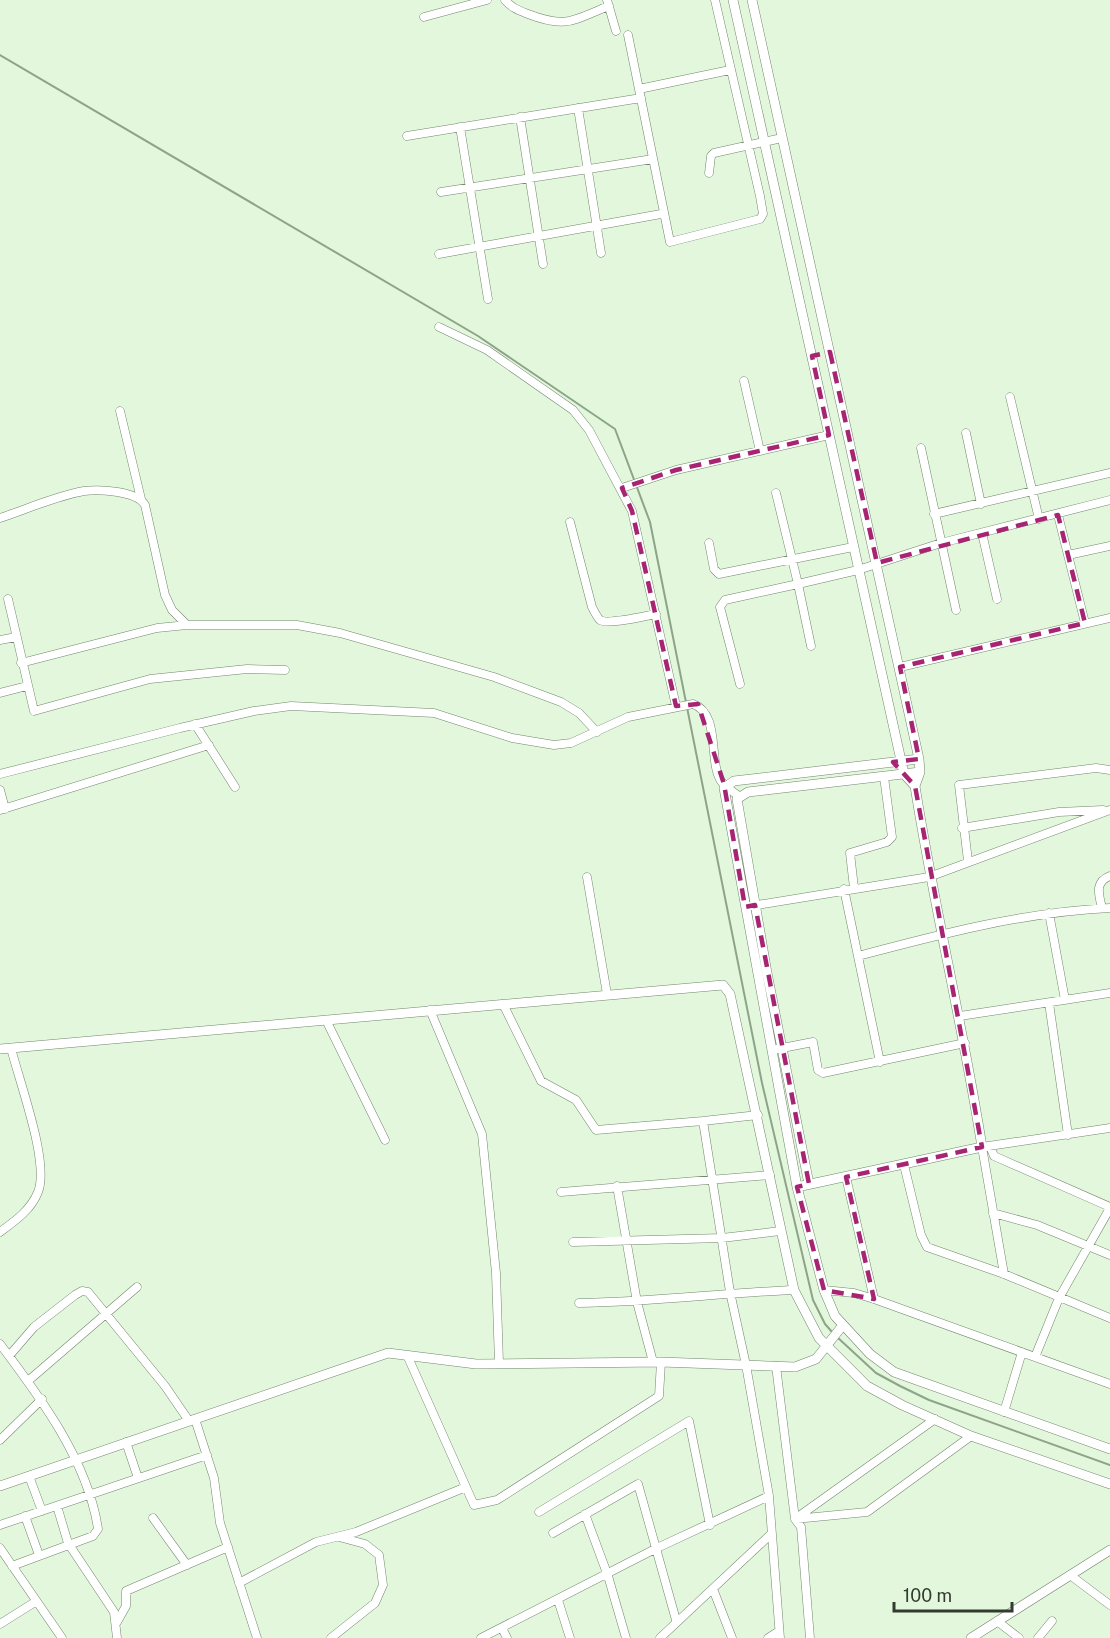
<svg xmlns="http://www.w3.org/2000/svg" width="1110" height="1638" font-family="'Public Sans',sans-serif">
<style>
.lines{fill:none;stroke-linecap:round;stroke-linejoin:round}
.stream{stroke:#8ea488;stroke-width:2}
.minor-casing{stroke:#73866e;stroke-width:9}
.tertiary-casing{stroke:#73866e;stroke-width:10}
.minor{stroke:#fff;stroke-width:8}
.tertiary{stroke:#fff;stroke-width:9}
.marked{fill:none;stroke:#a62472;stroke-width:4.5;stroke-dasharray:12 8;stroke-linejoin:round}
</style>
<rect width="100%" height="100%" fill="#e2f7dc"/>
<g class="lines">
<path class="stream" d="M0,55L478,336L615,429L650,522L762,1083L813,1300L825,1324L833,1333
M837,1337L876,1373L900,1386L929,1400L1110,1465"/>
<defs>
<path id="minor" d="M505,0C512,8 518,10 528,14C567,29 573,20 609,6
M607,0L616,31
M424,17L487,0
M628,35L670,242L760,219L763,214L760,196L715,0
M639,89L730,70
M578,108L601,253
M520,117L543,264
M460,127L488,299
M407,136L641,98
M709,173L711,156L714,153L782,138
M441,192L653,159
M439,254L661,214
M439,327L487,350L573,410L589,430L632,511L676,706
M744,381L760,451
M1010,397L1039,519
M120,411L141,499
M966,433L981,504
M921,448L956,610
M622,488L676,470L829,435
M776,493L798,584L858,570L941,543L1110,500
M934,514L1110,473
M1058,515L1085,623
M0,518C27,509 56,496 84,491C100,489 137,491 145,505L165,595L172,610L187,625
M570,522L592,607C594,611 597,617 600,620C608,625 645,616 656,614
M982,533L997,599
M709,543L714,569L719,574L853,547
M1068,555L1110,546
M8,599L34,711L150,679L247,669L285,670
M0,640L16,637
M21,663L157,628L187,625H297L340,633L494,677L561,702L579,713L597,732
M900,667L1110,618
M740,684L720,607L725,600L798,584L811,646
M0,693L27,686
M195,724L235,787
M0,774L180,728L254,711L291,706L434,713L512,738L554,745L571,743L628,717L693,704C721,714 708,761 721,781C725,787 733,792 739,796
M0,790L5,809
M0,810L209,745
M962,828L1059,812L1103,810
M968,861L959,785L1096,768L1110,770
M587,877L607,994
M854,888L850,853L887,842L892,837L884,777
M844,889L880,1062
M751,906L929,877L1110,810
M1102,908C1099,895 1094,882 1110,876
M1049,913L1065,1000
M858,956C941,934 1024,912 1110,908
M1049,1003L1068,1135
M503,1004L541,1081L576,1100L596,1130L703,1121
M430,1010L482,1134L496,1273L499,1363
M960,1016L1110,993
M326,1020L385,1140
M772,1050L813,1042L818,1070L823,1073L965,1043
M758,1115L703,1121L730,1292L746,1365L769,1496L780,1638
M990,1146L994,1156L1110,1207
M904,1165L921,1235L927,1247L1004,1274L1110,1318
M846,1177L874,1299
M617,1186L637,1302L653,1362
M561,1192L770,1175
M993,1213L1037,1225L1110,1255
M0,1232C15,1221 31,1210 38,1192C50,1163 19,1081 11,1048
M573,1242L722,1238L780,1231
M1004,1274L982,1147L1110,1128
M824,1290L854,1293L874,1299L1110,1384
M579,1303C651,1302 722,1293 794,1290
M0,1344C40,1397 88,1461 98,1529L93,1536L12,1566
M407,1355L474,1505L497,1500L659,1396L661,1362
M9,1356L34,1327L75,1295L82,1291L88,1292L165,1386L189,1421
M1035,1357L1059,1298L1110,1208
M776,1366L795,1519L867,1512L971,1436
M28,1381L137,1287
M1004,1412L1022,1352
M195,1419L214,1478L220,1523L257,1638
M0,1440L42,1399
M126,1442L138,1478
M29,1476L42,1511
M57,1506L68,1543L114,1612L117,1638
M539,1512L689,1421L710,1525
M585,1514L608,1576L626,1638
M25,1516L39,1555
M153,1518L187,1565
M0,1525L207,1455
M553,1533L638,1484L676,1620
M0,1548L62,1638
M1070,1575L1110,1605
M239,1583L316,1542L356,1532L466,1487
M713,1589L732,1638
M558,1600L570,1638
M997,1621L1019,1638
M117,1622L126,1606V1591L228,1547
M0,1624L35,1602
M502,1628L507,1638
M331,1638L375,1603L383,1585L379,1555L365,1544L339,1537
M481,1638L657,1548L769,1496
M660,1638L770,1535
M768,1638L779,1631
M810,1638L801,1527L795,1519L935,1419
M1038,1638L1052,1621"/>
<path id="tertiary" d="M733,0L904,774L915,786
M752,0L919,759L920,772L915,786C934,907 963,1026 982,1147L797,1187
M919,759L734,781L724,788L797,1187L824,1290L835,1316L870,1354L894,1372L1110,1449
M0,1049L723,985L730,994L794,1290L819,1338L867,1386L902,1405L971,1436L1110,1484
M809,1184L767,973L737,799L748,792L920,772
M0,1486L388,1353L476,1364L661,1362L795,1367L816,1359L843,1325
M971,1638L1110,1550"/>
</defs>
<use href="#minor" class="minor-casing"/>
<use href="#tertiary" class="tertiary-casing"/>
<use href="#minor" class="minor"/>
<use href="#tertiary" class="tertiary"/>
</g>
<path class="marked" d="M830,352L877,563L1058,515L1085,623L900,667L919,759L893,762L915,786L982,1147L846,1177L874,1299L824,1290L797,1187L809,1184L755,905L745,907L724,784L698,704L676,706L632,511L622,488L676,470L829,435L812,356Z"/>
<path d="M894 1602v9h118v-9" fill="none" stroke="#333b31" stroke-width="3"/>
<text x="903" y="1602" font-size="18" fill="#333b31" stroke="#e2f7dc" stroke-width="4.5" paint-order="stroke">100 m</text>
</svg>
